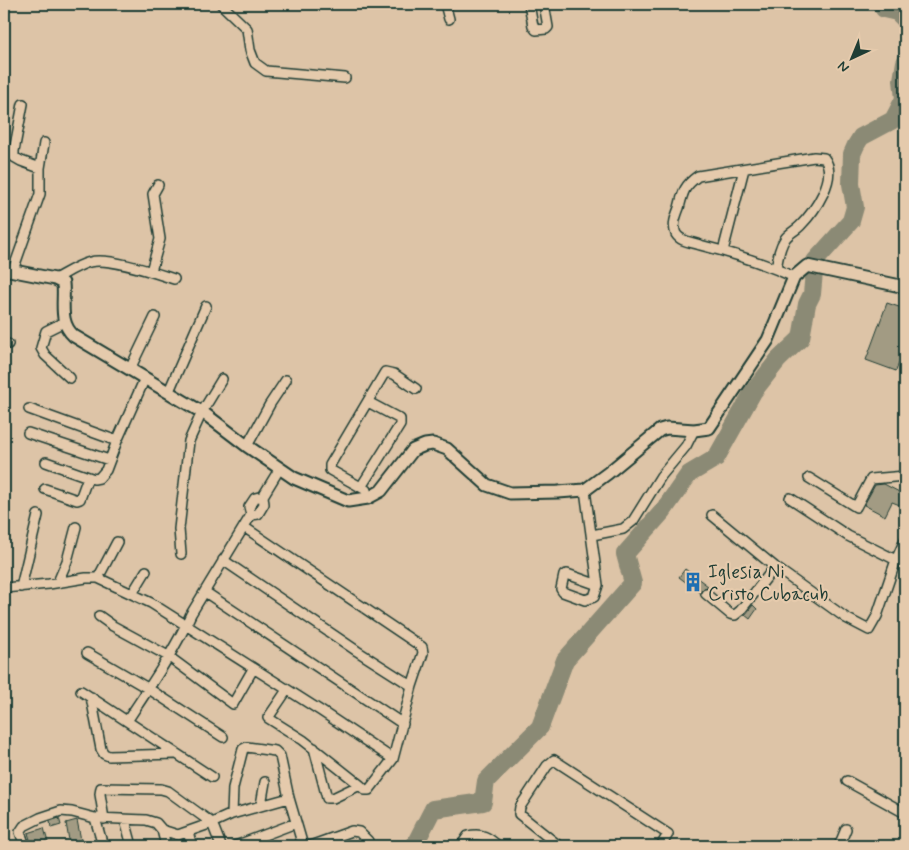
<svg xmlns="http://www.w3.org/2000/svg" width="909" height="850" font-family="Mynerve,sans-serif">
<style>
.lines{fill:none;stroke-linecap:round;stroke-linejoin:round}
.river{stroke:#8b8a75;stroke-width:18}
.building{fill:#a29b83;stroke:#1f3d34}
.minor-casing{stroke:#1f3d34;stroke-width:12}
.tertiary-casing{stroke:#1f3d34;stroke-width:15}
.minor{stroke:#e5caac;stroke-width:9}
.tertiary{stroke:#e5caac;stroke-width:11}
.labels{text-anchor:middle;stroke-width:4.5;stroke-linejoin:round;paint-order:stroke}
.poi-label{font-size:19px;fill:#1f3d34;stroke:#e5caac;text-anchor:start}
</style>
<rect width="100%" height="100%" fill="#ddc4a7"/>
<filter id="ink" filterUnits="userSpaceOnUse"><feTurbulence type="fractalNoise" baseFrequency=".02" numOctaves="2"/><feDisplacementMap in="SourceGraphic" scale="10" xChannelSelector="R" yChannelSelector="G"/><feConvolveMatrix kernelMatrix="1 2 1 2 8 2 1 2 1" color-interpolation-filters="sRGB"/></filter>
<g filter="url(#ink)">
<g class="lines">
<path class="river" d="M881,4L884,9L897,12L905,20
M414,846L433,809L483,802L486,781L540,727L565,660L633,583L625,554L663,511L689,474L716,458L753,392L778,360L801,338L807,304L812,294L815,261L851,221L855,207L851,184L852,154L856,145L861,137L893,120L904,99L902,80L905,62"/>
</g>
<path class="building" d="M887,303L905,309V347L896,371L866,360Z
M884,484L905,495V507L892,502L885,516L864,505L875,485Z
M685,569L708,586L707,588L702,590L700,593L679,577Z
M753,605L757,609L750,619L745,615Z
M59,818L61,825L51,828L50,821Z
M77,820L82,845L70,846L66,823Z
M44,828L49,846H32L28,833Z"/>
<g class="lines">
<defs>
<path id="minor" d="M221,4L247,29L250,50L255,63L266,71L345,78
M445,4L449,19
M529,4L533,26L536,30L546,29L548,27L544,4
M23,104L14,151V157L21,161L40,168
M723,251L744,169
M776,269C778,258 779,248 785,239C788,234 795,231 800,226C814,212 839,177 824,158L814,157L698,176C684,186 683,192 679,208C676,216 672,225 676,234C681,242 692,242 700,245C732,253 764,263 794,277
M13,270L40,194V168L44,143
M151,271L160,239L153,194L158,185
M55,279C66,273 78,265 90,262C109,257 155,273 174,279
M64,322L46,331L41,348L45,355L70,378
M4,343L8,344
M130,369L155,317
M169,391L206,306
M29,409L117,441
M28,433L109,460
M247,446L270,404L286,380
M46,462L94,479L99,478L106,470L117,441L145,378
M809,478L856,507L871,479L905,476
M361,487L400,425V419L368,402
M45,489L77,500L80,499L88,477
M585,490L598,585L594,597L585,600L563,592L561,589L564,575L567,574L598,585
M368,498L366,490L330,470V465L385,372L394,374L416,389
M790,498L848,536L896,560
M251,515L258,514L264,504L263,496
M712,515L775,567L846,618L869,630L877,616L896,560L905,540
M244,527L422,647L423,653L412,686L393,759L369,790H365L360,785L303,740L268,718L287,690
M592,535L623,529L633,521L661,476L686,446L694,430
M181,554L179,529L189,441L202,412L222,379
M223,560L357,651L412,686
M98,578L117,542
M58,582L67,561L76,527
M21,587L38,515
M4,588L49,584L86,578H98L151,603L321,711L393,759
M205,592L403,724
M132,594L146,571
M706,594L730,614L735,615L740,611L775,567
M99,616L113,626L168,656L233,704L253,669
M87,653L149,689L223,737
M81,691L212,777
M91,697L101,749L104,754L109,756L175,754
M127,721C149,688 175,650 191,614L251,515L249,507L255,498L263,496L280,468
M314,748L327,798H333L360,785
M847,781L905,813
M261,805L265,782
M232,814L233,788L243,749L247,747L275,751L280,756L289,798L303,846
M95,818L103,846
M104,819L100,794L101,788L161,789L168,791L212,823L221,846
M125,820L132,846
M162,830L166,846
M188,832L192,846
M25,846L20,832L24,826L40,818L61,811L72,812L95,818L146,820L156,823L162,830L178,835L212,823L232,814L289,798
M235,846L296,823
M310,846L352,831L359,832L368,841L369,846
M461,846L468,836C482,833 488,837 498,846
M559,846L519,814L520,807L547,766L554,760L668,834L661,846
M839,846L846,829"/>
<path id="tertiary" d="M4,269L55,279L63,283C65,302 58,322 74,336L205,414L247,446L294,478L348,501L368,498L381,491L413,450L425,445L433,444L447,449L487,485L510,493L558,492L585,490L608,473L660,430L667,428L694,430L709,428L768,340L794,277L807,266L905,287"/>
</defs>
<use href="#minor" class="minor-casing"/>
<use href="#tertiary" class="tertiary-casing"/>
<use href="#minor" class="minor"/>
<use href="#tertiary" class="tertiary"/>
</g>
</g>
<defs>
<symbol id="building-bare" viewBox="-9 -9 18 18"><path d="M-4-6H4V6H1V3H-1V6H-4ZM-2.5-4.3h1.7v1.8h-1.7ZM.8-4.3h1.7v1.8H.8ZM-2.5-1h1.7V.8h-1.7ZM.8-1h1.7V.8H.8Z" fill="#1f6fb2" stroke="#e5caac" stroke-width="2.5" paint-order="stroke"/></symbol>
</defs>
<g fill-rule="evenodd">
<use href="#building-bare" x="679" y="568" width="28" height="28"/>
</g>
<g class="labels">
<g class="poi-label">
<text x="708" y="578">Iglesia Ni<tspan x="708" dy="22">Cristo Cubacub</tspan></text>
</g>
</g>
<rect width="909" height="850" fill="none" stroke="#e5caac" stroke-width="20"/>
<rect x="10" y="10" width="889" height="830" fill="none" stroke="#1f3d34" stroke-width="2" filter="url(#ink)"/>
<g transform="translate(852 58) rotate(224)" stroke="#e5caac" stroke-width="4" paint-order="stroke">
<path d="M0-4L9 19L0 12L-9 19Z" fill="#1f3d34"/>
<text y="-8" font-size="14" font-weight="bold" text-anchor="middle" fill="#1f3d34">N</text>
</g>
</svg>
